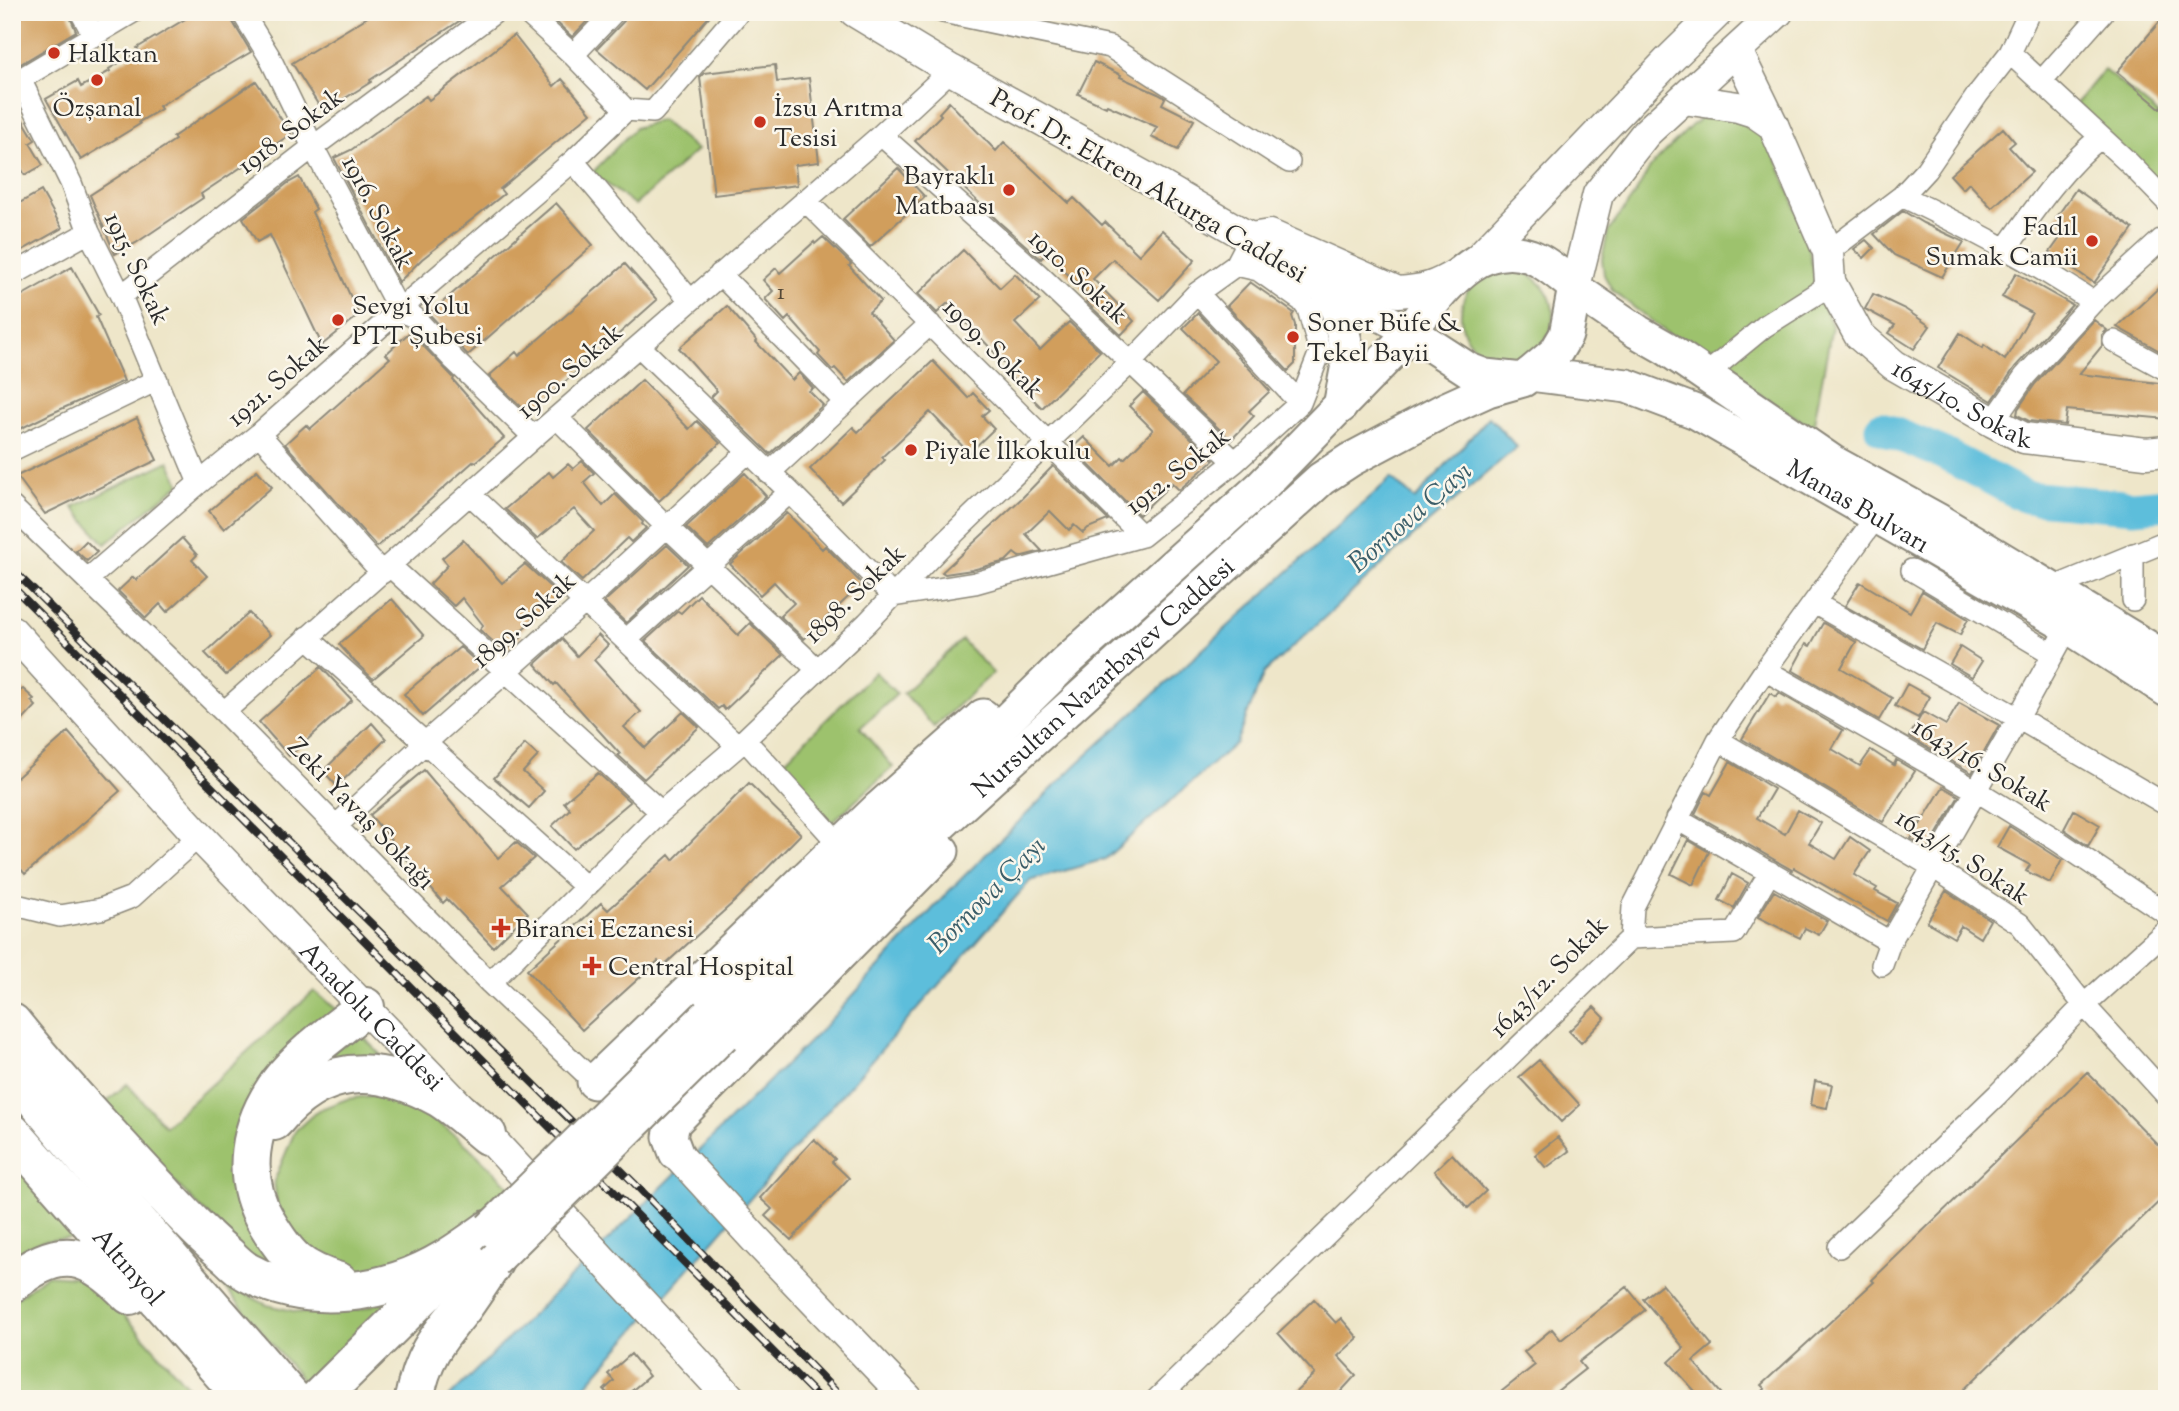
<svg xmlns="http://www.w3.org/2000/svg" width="2179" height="1411" font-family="'Sorts Mill Goudy',serif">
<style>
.green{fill:#9dc26d;stroke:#64764c;stroke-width:2}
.water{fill:#5dbedb;stroke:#447483;stroke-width:2}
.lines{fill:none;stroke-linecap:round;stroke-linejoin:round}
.river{stroke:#5dbedb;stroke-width:33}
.building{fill:#d19e5b}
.street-casing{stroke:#8c887a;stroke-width:24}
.secondary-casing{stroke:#8c887a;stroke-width:33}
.primary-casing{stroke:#8c887a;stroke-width:37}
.highway-casing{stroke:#8c887a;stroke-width:42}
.street{stroke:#fff;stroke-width:21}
.secondary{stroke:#fff;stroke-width:30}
.primary{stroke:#fff;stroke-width:33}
.highway{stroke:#fff;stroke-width:38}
.rail-casing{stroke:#2b2b2b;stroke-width:8}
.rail{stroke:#fbf7ec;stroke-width:5;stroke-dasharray:16;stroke-linecap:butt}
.primary-bridge-casing{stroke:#8c887a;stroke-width:37;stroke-linecap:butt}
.primary-bridge{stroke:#fff;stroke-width:33}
.poi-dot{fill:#c8321e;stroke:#fbf7ec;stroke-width:2.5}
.labels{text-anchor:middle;stroke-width:5;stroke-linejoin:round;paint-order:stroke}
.number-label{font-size:23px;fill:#544837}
.poi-label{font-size:26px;fill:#2b2b2b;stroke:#fbf7ec;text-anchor:start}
.street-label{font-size:26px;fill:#2b2b2b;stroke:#fbf7ec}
.water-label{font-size:28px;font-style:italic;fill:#3c5e69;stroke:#fbf7ec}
</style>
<rect width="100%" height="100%" fill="#fbf7ec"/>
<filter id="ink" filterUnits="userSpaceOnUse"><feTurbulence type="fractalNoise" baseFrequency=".0143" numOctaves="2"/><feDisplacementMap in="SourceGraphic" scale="14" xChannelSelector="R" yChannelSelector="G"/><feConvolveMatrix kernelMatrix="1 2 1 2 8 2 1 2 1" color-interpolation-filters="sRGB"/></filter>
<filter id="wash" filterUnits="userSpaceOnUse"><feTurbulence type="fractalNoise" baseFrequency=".00686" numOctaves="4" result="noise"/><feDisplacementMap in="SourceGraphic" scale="28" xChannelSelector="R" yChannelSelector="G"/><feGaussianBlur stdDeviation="1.57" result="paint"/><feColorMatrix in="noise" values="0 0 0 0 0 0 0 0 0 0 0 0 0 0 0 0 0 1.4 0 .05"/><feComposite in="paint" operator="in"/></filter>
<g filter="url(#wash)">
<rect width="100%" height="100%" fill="#eee6c9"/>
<path class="green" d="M2104,70L2167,121V193L2075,105Z
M1720,104L1751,119L1774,153L1807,236L1815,284L1832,326L1813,428L1686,348L1613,291L1604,275L1602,259L1608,232L1635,194L1651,166L1692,125Z
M661,120L697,150L635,205L592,173L635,128Z
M1461 315a46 46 0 1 1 92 0a46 46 0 1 1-92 0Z
M169,461L180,484L105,544L73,507Z
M962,640L993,673L934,727L903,693Z
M875,672L897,694L860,728L893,767L830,824L777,768Z
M314,991L342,1014L239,1138L288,1277L263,1271L100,1107L127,1084L165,1126Z
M356,1029L395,1070L296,1087Z
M375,1095L420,1108L468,1146L511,1188L434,1258L353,1273L318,1262L278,1213L274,1181L295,1131L318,1110L347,1099Z
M12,1151L85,1238C59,1238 33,1239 12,1257Z
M46,1275L91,1278L199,1399H17L12,1390V1302Z
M219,1280L267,1305L302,1313L362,1309L400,1296L306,1385Z"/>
<path class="water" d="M1489,417L1517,447L1422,528L1264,673L1236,743L1105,859L1030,881L574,1399H447L821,1030L950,890L1076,765L1391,478L1415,499Z"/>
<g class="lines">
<path class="river" d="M1881,428L1940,452L2026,497L2133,507L2167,504"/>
</g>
<g id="blocks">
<path class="building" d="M29,12H68L76,31L12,69V22Z
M197,12H229L231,19L251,52L159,106L161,109L139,122L140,124L81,160L46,99L78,81L81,87L110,71L109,69L139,51L137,48Z
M376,12H473L370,80L371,82L323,112L292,63Z
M546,12H596L572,37Z
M627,12H713L645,90L597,49L624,21Z
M2167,13V100L2160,108L2117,72Z
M514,35L554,86L562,79L591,113L500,189L504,194L422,259L399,282L334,158L351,150L426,96L429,100Z
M1094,62L1121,75L1120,77L1158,94L1165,98L1162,104L1194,120L1178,150L1151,137L1157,127L1107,105L1106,107L1078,94Z
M775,65L777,82L809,78L819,162L795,165L797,185L714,195L700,77L704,73Z
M256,81L291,134L201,194L203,198L136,243L115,254L90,195L175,140L173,137Z
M12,102L35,140L30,143L43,165L25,175L12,153Z
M949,102L996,151L1004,142L1069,203L1074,198L1102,225L1105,222L1139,255L1162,230L1195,260L1159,300L1113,259L1093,279L1134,321L1121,335L1086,302L1091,297L1046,253L1041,259L999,222L915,141L941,115L939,113Z
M2003,128L2015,142L2009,147L2032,172L1992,208L1969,183L1963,189L1950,175Z
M898,168L925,197L870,247L843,219Z
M299,177L316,209L312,212L359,315L322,345L270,235L257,242L243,218L288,183Z
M2076,189L2133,229L2094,283L2050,252L2068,227L2056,218Z
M41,191L62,228L12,256V207Z
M556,203L593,245L468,355L429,314Z
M1903,211L1923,223L1964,242L1942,277L1894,255L1874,234Z
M823,237L851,264L849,266L881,301L869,312L894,340L848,382L835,368L832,370L818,355L820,352L789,317L785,321L765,299L773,291L763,280L776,268L780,273L814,242L815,244Z
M1866,240L1874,248L1864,258L1854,249Z
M963,250L1000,288L1015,274L1040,300L1015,323L1040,350L1069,322L1100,351L1042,408L1009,375L1012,371L948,303L937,313L918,294Z
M625,264L657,300L529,414L489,376L516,352L519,356Z
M72,267L99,315L96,317L124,381L50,414L12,433V301Z
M2016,273L2072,305L2015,367L1992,401L1938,368L1960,333L1983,348L1984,345L2005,360L2032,313L2002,297Z
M2167,280V355L2117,327Z
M1250,282L1294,313L1292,316L1295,325V364L1288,371L1227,306Z
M1873,294L1905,309L1930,326L1914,349L1889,333L1895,325L1865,309Z
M727,306L757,341L756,342L792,380L799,373L813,388L809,391L823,405L770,454L711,397L717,391L679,348Z
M1198,313L1270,391L1249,411L1254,416L1231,440L1183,395L1216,361L1183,328Z
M2094,320L2107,330L2102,335V346L2079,374L2167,384V419L2067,410L2065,425L2029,421L2017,415L2018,409L2035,384Z
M410,332L454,378L453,380L504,438L476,462L474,461L377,547L285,444L306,425L310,429L390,358L386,354Z
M933,361L968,398L973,393L989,410L982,416L994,429L969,453L930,412L882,457L885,460L841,502L810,469L853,427L858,432Z
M642,380L689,429L697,421L720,443L659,501L588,430Z
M1143,392L1214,460L1179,490L1172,483L1139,515L1072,448L1084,437L1113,466L1122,457L1124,459L1153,430L1129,406Z
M137,418L157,460L45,514L17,476Z
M582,461L594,473L584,482L603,506L615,494L643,522L642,524L646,528L631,542L627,538L582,581L561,562L594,531L574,509L537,539L505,509L549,472L553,477L568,464L573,469Z
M1053,466L1108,520L1088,528L1083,533L1074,525L1069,530L1050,511L1026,534L1042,551L1019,557L1014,553L1006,561L972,570L945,574L942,572L1022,498Z
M257,470L272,487L224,529L209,511Z
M745,473L766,496L708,548L686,527Z
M787,513L822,549L825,546L862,584L804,639L780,616L794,603L774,582L760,595L730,564Z
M182,538L197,555L192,560L207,576L167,612L160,604L146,618L118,591L133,577L136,580Z
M463,540L502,583L525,564L560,596L518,633L522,637L505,652L480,630L483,625L462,598L454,606L430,584L448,565L442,558Z
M86,541L97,552L87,561L76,551Z
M667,545L688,565L626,623L604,602Z
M1860,582L1910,612L1922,591L1968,619L1960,635L1937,623L1922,649L1845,606Z
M699,595L738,635L750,623L783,655L725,710L722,706L718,709L645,641L678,611L681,613Z
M392,599L424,636L373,679L355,662L339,644Z
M249,613L270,635L226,675L205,653Z
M1823,623L1856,642L1841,668L1892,698L1879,720L1792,670L1806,644L1810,646Z
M598,635L608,645L594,660L641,712L624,727L645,748L683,712L699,727L644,779L618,755L620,754L556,683L554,685L535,664L562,639L577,656Z
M460,647L481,666L423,716L404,694Z
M1960,647L1982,661L1972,677L1950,664Z
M321,667L352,700L289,756L259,722Z
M12,684L20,691L23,689L34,699L31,701L36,706L12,732Z
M1907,684L1930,697L1918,718L1895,706Z
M1770,693L1776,697L1779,693L1843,730L1832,749L1860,766L1871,750L1894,765L1896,760L1915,771L1883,822L1742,739Z
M1959,703L1999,725L1972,773L1909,737L1923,712L1946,725Z
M372,723L386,739L337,786L323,771Z
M68,732L120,791L25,874L12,859V782Z
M525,744L538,756L523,772L544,791L529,808L494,778Z
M1730,762L1774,789L1757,818L1785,834L1798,810L1821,823L1809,843L1836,859L1850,837L1870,851L1854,875L1877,888L1875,891L1897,903L1887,921L1794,868L1792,870L1695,814L1706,792L1711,795Z
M424,770L498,858L516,842L534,858L502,886L528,913L493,947L447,899L443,903L370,815Z
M598,773L630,802L574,849L552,826L570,809L564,802Z
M749,783L801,834L735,901L663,966L658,961L582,1030L527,970L601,903L608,910L669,855L673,860Z
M1943,787L1959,796L1928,849L1911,839Z
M2074,810L2100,825L2088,846L2064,829Z
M2009,826L2062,860L2050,883L2026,871L2030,865L1997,847Z
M1688,840L1709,852L1693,885L1671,874Z
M1732,874L1748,883L1734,908L1719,900Z
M1774,891L1827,921L1819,935L1805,928L1800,938L1758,917Z
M1946,891L1990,920L1980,938L1961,926L1954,938L1927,922Z
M1594,1007L1605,1018L1581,1043L1569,1031Z
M1539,1060L1580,1105L1561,1122L1519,1077Z
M2087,1072L2167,1154V1194L1954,1399H1754L1765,1389L1761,1385L1874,1282L1872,1280Z
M1815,1081L1832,1084L1827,1108L1811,1105Z
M1558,1137L1569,1151L1546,1168L1535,1155Z
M814,1139L835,1159L832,1162L849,1178L791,1240L765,1216L772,1209L760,1198Z
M1452,1154L1486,1191L1468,1208L1434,1171Z
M1662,1284L1712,1345L1693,1361L1726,1399H1702L1669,1362L1684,1348L1643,1299Z
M1627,1287L1645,1310L1579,1362L1585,1369L1547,1399H1492L1535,1365L1524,1352L1552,1329L1561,1340Z
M1314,1299L1336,1323L1341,1318L1358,1338L1338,1356L1356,1375L1334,1399H1288L1315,1374L1278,1333Z
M631,1354L649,1376L622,1399H612L604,1390L614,1381L608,1374Z"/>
</g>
</g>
<g filter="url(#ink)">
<use href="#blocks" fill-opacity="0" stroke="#8c887a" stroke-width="2"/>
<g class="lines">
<defs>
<path id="street" d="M81,12L94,36
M242,12L269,56L313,147L399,310L414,317L454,360L534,437
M526,12L573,55L626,110
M943,12L1110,47L1289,162
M2010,53L2129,163L2167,202
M573,55L614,12
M20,79L71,183L89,232L121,296L199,483
M2041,82L2103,12
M12,84L133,12
M626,110L653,112L739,12
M881,135L1037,273L1235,462
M573,161L690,300
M1902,196C1968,228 2033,261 2093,302
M805,200L1142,536
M2006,249C2034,210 2063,167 2101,137
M1828,252L1902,196L1926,170L1978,94L2010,53L2029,12
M720,274L845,402
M12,275L89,232
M1197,293L1300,403
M121,296L313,147L495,12
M2114,341L2167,370
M639,346L790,492L893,596L975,583L1142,536L1235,462L1300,403L1320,352L1308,309L1302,301L1258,270L1236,265
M1715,367L1765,326L1819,292L1830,282
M557,418L666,526L817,669
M1993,422L2025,376L2093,302L2161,240L2167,237
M259,434L382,573
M12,450L157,380
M769,473L930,324
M471,495L738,746
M12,507L224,712L490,983L603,1090
M2133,554V600
M390,566L661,812
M1912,570L2053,654
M88,579L199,483L259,434L399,310L573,161L626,110
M2052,588L2167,541
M1814,603L2018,718L2167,805
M307,637L586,887
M626,640L790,492
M1765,670L1977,791L2055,839L2167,914
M224,712L534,437L881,135L951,70
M745,740L841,846
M1718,740L1933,867L2020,924L2084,1005L2167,1096
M1677,819L1890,942
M336,826L425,743L585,602L748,452
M12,904L60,916L101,909L132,897L199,836
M1631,938L1734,933L1770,872
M1882,965L1890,942L2018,718L2061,640L2066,625
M490,983L661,812L738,746L867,623L946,541L1131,362L1197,293L1236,265L1250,238
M1839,1247L1997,1095L2084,1005L2167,930
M1157,1399L1631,938L1633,907L1718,740L1765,670L1876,517"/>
<g id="secondary">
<path d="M855,12L951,70L1147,178L1250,238L1262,255L1409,331"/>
<path id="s1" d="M1737,51L1773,125L1828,252L1830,282L1859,335L1894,365L1993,422L2024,438L2146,453L2167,451"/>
<path d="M1684,99L1738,107L1754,112L1773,125"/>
<path d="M1250,238L1270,235L1398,292C1425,290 1435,287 1458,273"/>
<path d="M1477,260L1669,60L1718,12"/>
<path d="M1575,287L1598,194L1646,133L1778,12"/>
<path id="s2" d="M12,631L199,836L487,1135L731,1399"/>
<path d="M676,1153L755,1239L908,1399"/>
</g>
<g id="primary">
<path d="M1326,288L1338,311L1349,359L1340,407"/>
<path d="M1575,289L1638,332L1666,348L1834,463L1939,521L2167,659"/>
<path id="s3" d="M1530,374L1627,386L1696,412L2066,625L2167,690"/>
<path d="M708,1015L1066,662L1262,486L1396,348L1413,334"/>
<path id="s4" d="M723,1035L866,892L1321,479L1350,460L1446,409L1488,390L1523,380L1556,352L1566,335L1575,287C1561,276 1546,262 1530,256C1475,237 1440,296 1409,331L1469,370L1485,376L1523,380"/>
<path d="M594,1082L880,807L983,716"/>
<path d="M676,1153L670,1137L673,1123L942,851"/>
</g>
<g id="highway">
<path d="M12,1023C55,1077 102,1127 149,1178C175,1205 199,1233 228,1256C234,1262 241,1269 249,1273C310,1306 388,1294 446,1259C461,1250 476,1239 490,1229"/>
<path d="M12,1071L126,1208L292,1399"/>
<path d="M274,1121C322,1063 377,1063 440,1098C456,1108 472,1123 487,1135"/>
<path id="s5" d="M12,1133L245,1399"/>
<path d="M339,1282C299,1270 288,1258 267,1223C239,1177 249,1124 280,1082C301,1054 338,1029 365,1007"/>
<path d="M12,1283C60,1243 90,1253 130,1295"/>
<path d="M318,1399L454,1265"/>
<path d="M414,1399C422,1356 437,1339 463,1307C474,1292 484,1276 494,1261"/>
</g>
</defs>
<use href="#street" class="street-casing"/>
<use href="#secondary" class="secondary-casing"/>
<use href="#primary" class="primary-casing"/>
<use href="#highway" class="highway-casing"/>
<use href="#street" class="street"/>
<use href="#secondary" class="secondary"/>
<use href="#primary" class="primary"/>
<use href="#highway" class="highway"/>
<defs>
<path id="rail" d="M12,569L634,1183L843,1399
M12,586L820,1399"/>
</defs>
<use href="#rail" class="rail-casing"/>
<use href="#rail" class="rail"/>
<defs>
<path id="primary-bridge" d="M490,1229L708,1015
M494,1261L723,1035"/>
</defs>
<use href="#primary-bridge" class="primary-bridge-casing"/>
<use href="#primary-bridge" class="primary-bridge"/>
</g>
</g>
<g class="poi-dot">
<circle cx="54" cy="53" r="7"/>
<circle cx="97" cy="80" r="7"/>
<circle cx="760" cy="122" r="7"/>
<circle cx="1009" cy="190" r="7"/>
<circle cx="2092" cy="241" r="7"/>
<circle cx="338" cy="320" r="7"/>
<circle cx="1293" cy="337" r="7"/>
<circle cx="911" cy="450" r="7"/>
<path d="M497.5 917.5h7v7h7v7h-7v7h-7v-7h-7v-7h7z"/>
<path d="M588.5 955.5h7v7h7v7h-7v7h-7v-7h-7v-7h7z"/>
</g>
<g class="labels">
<g class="number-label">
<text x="781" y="299">1</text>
</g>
<g class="poi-label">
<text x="68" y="62">Halktan</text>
<text x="97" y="116" text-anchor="middle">Özşanal</text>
<text x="774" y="116">İzsu Arıtma<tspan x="774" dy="30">Tesisi</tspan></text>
<text x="995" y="184" text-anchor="end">Bayraklı<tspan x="995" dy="30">Matbaası</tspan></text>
<text x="2078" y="235" text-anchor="end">Fadıl<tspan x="2078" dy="30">Sumak Camii</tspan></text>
<text x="352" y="314">Sevgi Yolu<tspan x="352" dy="30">PTT Şubesi</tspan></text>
<text x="1307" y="331">Soner Büfe &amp;<tspan x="1307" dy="30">Tekel Bayii</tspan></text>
<text x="925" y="459">Piyale İlkokulu</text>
<text x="515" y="937">Biranci Eczanesi</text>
<text x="608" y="975">Central Hospital</text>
</g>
<g class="street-label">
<text transform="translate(290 130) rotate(-37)" y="9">1918. Sokak</text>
<text transform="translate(1149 185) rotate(30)" y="9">Prof. Dr. Ekrem Akurga Caddesi</text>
<text transform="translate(379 212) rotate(62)" y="9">1916. Sokak</text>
<text transform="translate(138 268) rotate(65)" y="9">1915. Sokak</text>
<text transform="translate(1079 276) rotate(43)" y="9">1910. Sokak</text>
<text transform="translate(994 348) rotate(45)" y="9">1909. Sokak</text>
<text transform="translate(569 370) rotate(-41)" y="9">1900. Sokak</text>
<text transform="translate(277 380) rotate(-41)" y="9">1921. Sokak</text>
<text dy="9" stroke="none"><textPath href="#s1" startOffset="436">1645/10. Sokak</textPath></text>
<text transform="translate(1177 470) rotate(-38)" y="9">1912. Sokak</text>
<text dy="9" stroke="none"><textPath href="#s3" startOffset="359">Manas Bulvarı</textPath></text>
<text transform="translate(854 593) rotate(-44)" y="9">1898. Sokak</text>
<text transform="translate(523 619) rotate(-42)" y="9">1899. Sokak</text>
<text dy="9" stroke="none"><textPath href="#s4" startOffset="522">Nursultan Nazarbayev Caddesi</textPath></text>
<text transform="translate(1983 764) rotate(31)" y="9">1643/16. Sokak</text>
<text transform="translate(362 813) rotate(46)" y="9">Zeki Yavaş Sokağı</text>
<text transform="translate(1963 856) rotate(33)" y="9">1643/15. Sokak</text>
<text transform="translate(1548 976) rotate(-46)" y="9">1643/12. Sokak</text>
<text dy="9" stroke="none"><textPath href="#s2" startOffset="527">Anadolu Caddesi</textPath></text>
<text dy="9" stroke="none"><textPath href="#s5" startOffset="177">Altınyol</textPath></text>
</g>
<g class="water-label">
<text transform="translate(1409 516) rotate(-41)" y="10">Bornova Çayı</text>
<text transform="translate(986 894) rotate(-45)" y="10">Bornova Çayı</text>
</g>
</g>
<rect width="2179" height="1411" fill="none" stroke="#fbf7ec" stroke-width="42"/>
</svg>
